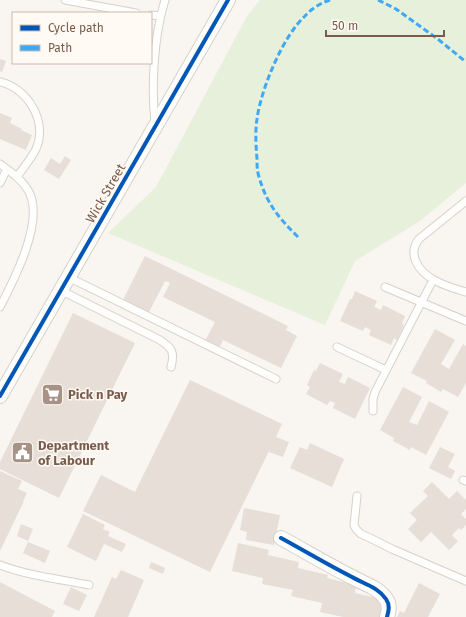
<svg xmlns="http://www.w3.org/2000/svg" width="466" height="617" font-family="'Fira Sans',sans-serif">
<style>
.green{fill:#e7f0db}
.building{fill:#e6ded7}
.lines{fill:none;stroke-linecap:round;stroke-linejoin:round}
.service-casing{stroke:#d7d1cb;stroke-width:9}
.minor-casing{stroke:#d7d1cb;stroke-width:16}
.service{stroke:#fefefd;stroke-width:7}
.minor{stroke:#fefefd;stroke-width:14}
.quiet{stroke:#3fa9f5;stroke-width:3;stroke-dasharray:6 3;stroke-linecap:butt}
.cycleway-casing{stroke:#fffaf3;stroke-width:6}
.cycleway{stroke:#0057b8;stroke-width:4}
.labels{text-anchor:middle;stroke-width:3;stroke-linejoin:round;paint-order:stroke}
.street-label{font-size:13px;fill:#7a5c4d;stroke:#fffaf3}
.poi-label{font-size:13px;font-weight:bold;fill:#7a5c4d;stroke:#fffaf3;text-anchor:start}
</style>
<rect width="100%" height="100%" fill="#f9f5f0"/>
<path class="green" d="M260,0H466V183L420,221L355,261L325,325L108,233L156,187L247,16Z"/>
<path class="building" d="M0,59L6,61L2,72L0,71Z
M0,113L12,118L10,123L22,129L21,130L32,135L26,150L0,139Z
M65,156L71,160L59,179L44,170L51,158L60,164Z
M145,256L288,326L286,330L297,336L281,368L223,340L219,348L205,341L215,322L163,297L170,283L165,281L148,314L122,302Z
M355,291L377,301L374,307L381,310L383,305L405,316L402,324L404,325L397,340L394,338L391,345L369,335L371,330L365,327L363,331L340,321L350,299H352Z
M73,313L135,343L59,498L0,469V462Z
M435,329L455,340L441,364L449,369L463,344L466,346V383L458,397L443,389L441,392L426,383L427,381L411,373Z
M320,363L343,374L339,382L345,384L348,377L370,388L355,419L333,408L335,403L330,401L327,405L306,394L310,387L307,385L314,370L316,371Z
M190,380L282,424L276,437L289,442L283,457L269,452L271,447L210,572L83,511L101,475L135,492Z
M403,387L422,397L409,422L417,425L429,401L449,412L426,455L411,447L410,450L393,441L394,438L380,430Z
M310,443L344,459L332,487L290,468L300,447L307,450Z
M440,447L455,454L448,467L455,471L451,479L429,468Z
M0,471L22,481L18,489L27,493L23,501H24L0,551Z
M432,482L449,499L457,491L466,500V509L461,514L466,519V525L461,530L459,528L452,535L458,541L449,550L431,532L421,542L408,529L417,520L410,513L428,496L423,491Z
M244,508L280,515L274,545L246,540L247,532L240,530Z
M83,514L105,525L103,529L110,532L108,536L126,544L122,552L104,544L96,561L67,547Z
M21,524L33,529L28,541L17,536Z
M28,542L50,551L45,563L23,553Z
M238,543L269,550L264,570L268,555L299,562L298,568L328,575L327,578L356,585L355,593L382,599L384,604L381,617H343L320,612L322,603L291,596L293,590L262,584L263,578L232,571Z
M151,562L165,568L163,574L149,568Z
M121,570L144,580L128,617H94L112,577L116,579Z
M0,582L55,611L52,617H0Z
M419,583L440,594L428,617H397L400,611L404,613Z
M71,587L87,595L79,611L63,604Z"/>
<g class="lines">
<defs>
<path id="service" d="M65,0L136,13
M151,15L160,16
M0,82C28,88 48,122 36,149C31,159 23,168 17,177
M155,123C151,86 154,35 165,0
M0,164C11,172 24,181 30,194C43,224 14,280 0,307
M0,183L7,169
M466,201L419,239C407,254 418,271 434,280C443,285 455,289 466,292
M68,277L276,379
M385,287L466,321
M60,290L160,340C172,348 175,352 171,367
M337,347L386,370
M373,411V399L375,392L433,280
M463,480L466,481
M357,496L354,525L356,529L361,534L370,538L392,549L466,581
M0,565C29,576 59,579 89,585"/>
<path id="minor" d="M0,396L228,0
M281,538C305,551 328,565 352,577C364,584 378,587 386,599C390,605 389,610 387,617"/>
</defs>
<use href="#service" class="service-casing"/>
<use href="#minor" class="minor-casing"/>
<use href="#service" class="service"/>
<use href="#minor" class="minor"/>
<path class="quiet" d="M378,0L396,9L439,40L466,62
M298,237C278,217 267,204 259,177C257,171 257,165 257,159C256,146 255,132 257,119C261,89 283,36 305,16C312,8 321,3 330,0"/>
<defs>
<path id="cycleway" d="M0,396L228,0
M281,538C305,551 328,565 352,577C364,584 378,587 386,599C390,605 389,610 387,617"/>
</defs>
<use href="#cycleway" class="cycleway-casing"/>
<use href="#cycleway" class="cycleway"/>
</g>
<defs>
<symbol id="supermarket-square" viewBox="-11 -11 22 22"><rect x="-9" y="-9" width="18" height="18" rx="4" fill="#a69286" stroke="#fffaf3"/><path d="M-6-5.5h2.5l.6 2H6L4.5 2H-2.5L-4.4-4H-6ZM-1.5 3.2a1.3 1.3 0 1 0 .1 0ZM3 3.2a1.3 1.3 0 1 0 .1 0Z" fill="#fff"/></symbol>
<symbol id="civic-square" viewBox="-11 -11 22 22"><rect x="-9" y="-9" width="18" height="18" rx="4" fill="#a69286" stroke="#fffaf3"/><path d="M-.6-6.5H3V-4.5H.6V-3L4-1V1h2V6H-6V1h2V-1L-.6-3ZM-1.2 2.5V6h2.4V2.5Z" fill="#fff"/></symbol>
</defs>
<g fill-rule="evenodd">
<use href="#supermarket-square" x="40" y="382" width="25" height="25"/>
<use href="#civic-square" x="10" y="440" width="25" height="25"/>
</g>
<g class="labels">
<g class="street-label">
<text transform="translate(105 193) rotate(-60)" y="5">Wick Street</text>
</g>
<g class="poi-label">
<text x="68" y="399">Pick n Pay</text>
<text x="38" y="450">Department<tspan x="38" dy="15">of Labour</tspan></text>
</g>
</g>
<rect x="12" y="12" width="140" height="52" fill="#fffaf3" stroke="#cabbb1"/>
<rect x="20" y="25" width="20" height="6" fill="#0057b8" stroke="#cabbb1"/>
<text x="48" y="32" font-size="12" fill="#7a5c4d">Cycle path</text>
<rect x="20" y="45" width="20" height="6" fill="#3fa9f5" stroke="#cabbb1"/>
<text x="48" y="52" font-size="12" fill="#7a5c4d">Path</text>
<path d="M326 30v6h118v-6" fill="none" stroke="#7a5c4d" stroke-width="2"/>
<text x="332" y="30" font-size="12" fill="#7a5c4d" stroke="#fffaf3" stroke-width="3" paint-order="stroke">50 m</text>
</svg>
